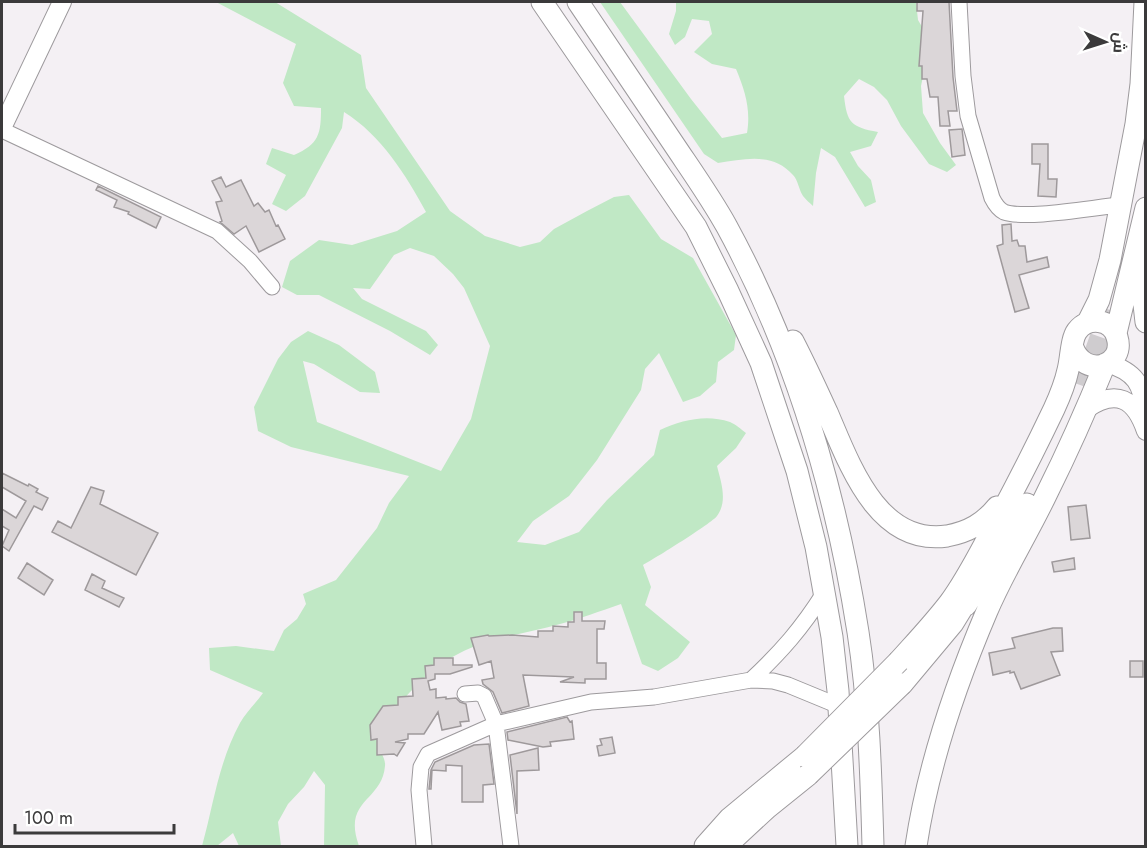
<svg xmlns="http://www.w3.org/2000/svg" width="1147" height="848" font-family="Jost,Cairo,sans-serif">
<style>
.green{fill:#c0e8c5}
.building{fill:#dbd6d8;stroke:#9e999b;stroke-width:1.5}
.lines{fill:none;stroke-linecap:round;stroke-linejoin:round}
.highway-tunnel{stroke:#cfcccf;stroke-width:21;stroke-dasharray:21 10;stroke-linecap:butt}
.minor-casing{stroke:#9d9a9d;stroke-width:17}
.major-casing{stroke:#9d9a9d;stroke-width:20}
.highway-casing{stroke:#9d9a9d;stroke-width:23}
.minor{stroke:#fff;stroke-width:15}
.major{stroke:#fff;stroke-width:18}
.highway{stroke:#fff;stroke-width:21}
.highway-bridge-casing{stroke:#9d9a9d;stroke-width:23;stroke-linecap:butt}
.highway-bridge{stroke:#fff;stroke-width:21}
</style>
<rect width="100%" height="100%" fill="#f4f0f4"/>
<path class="green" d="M216,2H275L361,55L366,88L450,211L485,236L520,247L540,242L554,229L587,211L614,197L629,195L661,239L693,258L736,335L734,350L718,362L716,382L700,396L683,402L659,353L645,369L641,390L597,460L569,496L533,521L517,542L545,545L579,532L607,500L654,455L660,430C682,420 706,414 730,422C735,424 741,429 746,433L736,448L717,466C721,482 728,501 717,516C712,523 654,559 643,565L651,587L645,605L690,642L678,658L658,671L642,664L621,604C600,611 580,619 560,624C525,634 490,637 458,654C425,671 402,701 378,729C378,733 378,739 378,743C379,751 386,758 385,766C382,802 342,799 359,846H324L325,785L314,771L304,787L288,804L278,822L281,846H239L233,833L217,846H202C214,803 218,764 240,723C246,712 256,703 263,693L210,670L209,648L236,646L274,651L284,630L297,619L306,604L303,594L336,580L377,528L389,503L409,476L291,447L258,431L254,407L278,359L291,342L308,331L339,345L375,372L380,393L360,392L314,364L303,361L317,422L441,471L471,419L490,346L464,288L453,274L434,256L410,248L394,255L370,289L353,288L362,299L426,331L438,345L430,355L390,331L319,295H297L282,287L290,261L319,240L352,245L397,231L426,212C406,175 381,135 344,112L342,128L305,196L286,211L272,204L286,175L266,164L272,148L294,155C319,144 321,134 321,108L294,106L283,83L296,44Z
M600,2H620L691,99L722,138L747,133C751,109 745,91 736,69L712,64L694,52L712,34L709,21L692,19L685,37L675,45L669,34L676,11V2H916L918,20L928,37V52L921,86L923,113L940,143L956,165L947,172L929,164L901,126L887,100L874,87L859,79L844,96C847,123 851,127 878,132L871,146L850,152L858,166L871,180L876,202L865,207L835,157L821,148L816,173L813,206C810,203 806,200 803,196C799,190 798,180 793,175C773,152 745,159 718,163L704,154Z"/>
<path class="building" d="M917,2H949L953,77L957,111H948L950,126H940L938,97H930L927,79H922V66H919L923,11H917Z
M962,129L965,155L952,157L949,130Z
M1032,144H1048V179H1057L1056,197L1038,196L1040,164H1032Z
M221,177L226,187L241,180L254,206L258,203L265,212L269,210L276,226L278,225L285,239L259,252L246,226L234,234L220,222L222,221L216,202L222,201L212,181Z
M98,186L161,217L156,228L128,214L129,212L114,207L117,200L96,190Z
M1011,224L1012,241L1017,240L1019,246H1025L1027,262L1047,257L1049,267L1019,275L1029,308L1015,312L997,246L1003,244L1002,225Z
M2,473L28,486L29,484L38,489L36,492L48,498L42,510L34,506L9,551L2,546L9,530L2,526V509L16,518L26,501L2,487Z
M91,487L104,491L100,504L158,533L136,575L52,532L58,521L71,528Z
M1086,505L1090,538L1071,540L1068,507Z
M1074,558L1075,569L1054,572L1052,562Z
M27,563L53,580L44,595L18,578Z
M92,574L105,581L102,588L124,598L119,607L85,590Z
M574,612H582V621H605L604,629H597V663H606V679H585V683L560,682L574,677L523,675L529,706L502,713L493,692L483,684L482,680L494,678L491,661L479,665L471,638L488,635L489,636L512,635L538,637V631H553V626L568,627V622H574Z
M1053,628H1062L1063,651L1051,652L1060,675L1021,689L1014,672L1010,673V671L993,675L989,653L1015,648L1012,638Z
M434,658H453V665H472V667L450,674H435V679L428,681L430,690L436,689V698L446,697V699L456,698L460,702L466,704L469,721L460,722L461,726L442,730L438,712L424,734H408V739L395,742L405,743L397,756L394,754L377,755V739L371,740L370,725L383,706L398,705V697L413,696L412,679L426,678L425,666L434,665Z
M1130,661H1143V677H1130Z
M567,717L570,722L572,721L574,739L550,742L551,746L543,747L508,740L507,732Z
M612,737L615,753L599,756L597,746L602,745L600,739Z
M489,744L494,784L483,785V802H462V766L446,765V771L432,770L431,789H429L431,770L435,762L474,745Z
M538,748L539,770L517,771V814L510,755Z"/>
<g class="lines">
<path class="highway-tunnel" d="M1083,386L1110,310"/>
<defs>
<path id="minor" d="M959,2L963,76L968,116L992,198C995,204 998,209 1004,212C1026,220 1095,207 1121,205
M2,130L217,231L250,261L272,287
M751,680C781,652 802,628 824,593
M465,694L478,693L484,696L496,724L511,846
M424,846L419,790L421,767L428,754L496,724L591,702L654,697L751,680L773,681L788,685L839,706"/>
<path id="major" d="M2,128L62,2
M1107,363C1136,372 1142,384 1146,413
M1086,409C1117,388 1135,399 1146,431"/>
<path id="highway" d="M542,2L696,227L728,291L761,363L797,471L816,547L832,637L838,691L847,846
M578,2C610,49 641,96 673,143C691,170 711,198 727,227C795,352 836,492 858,632C869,702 871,775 873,846
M1139,260L1146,322
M1088,322L1099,300L1110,260L1136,124L1141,84L1145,2
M1116,333L1146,208
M793,341C805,364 816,388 827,412C849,463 877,546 947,536C969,532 984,523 997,507
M966,605L1027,504
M899,661C916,642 934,623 950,602C967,579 980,552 994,527C1015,488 1035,449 1054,409C1060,396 1065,384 1068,370C1071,359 1071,339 1077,331C1088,316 1112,319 1117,337C1126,366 1085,379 1073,348
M902,684L953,623L972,592
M705,846L730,818L805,756
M726,846L767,808L808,775
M916,846C928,766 955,686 987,611C1004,571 1028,533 1047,493C1068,451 1087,408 1105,364"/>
</defs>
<use href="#minor" class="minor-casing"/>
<use href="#major" class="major-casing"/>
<use href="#highway" class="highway-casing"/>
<use href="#minor" class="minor"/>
<use href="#major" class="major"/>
<use href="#highway" class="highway"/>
<defs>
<path id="highway-bridge" d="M805,756L899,661
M808,775L902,684"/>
</defs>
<use href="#highway-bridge" class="highway-bridge-casing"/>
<use href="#highway-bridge" class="highway-bridge"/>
</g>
<rect width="1147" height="848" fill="none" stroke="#3b3a3b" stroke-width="6"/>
<g transform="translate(1105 42) rotate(93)" stroke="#ffffff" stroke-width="4.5" paint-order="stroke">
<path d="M0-4.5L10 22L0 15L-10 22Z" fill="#3b3a3b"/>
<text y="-9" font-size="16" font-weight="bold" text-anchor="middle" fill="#3b3a3b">ش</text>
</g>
<path d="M15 824v9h159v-9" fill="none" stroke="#3b3a3b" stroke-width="3"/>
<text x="24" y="824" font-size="18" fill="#3b3a3b" stroke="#ffffff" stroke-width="4.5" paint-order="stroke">100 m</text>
</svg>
